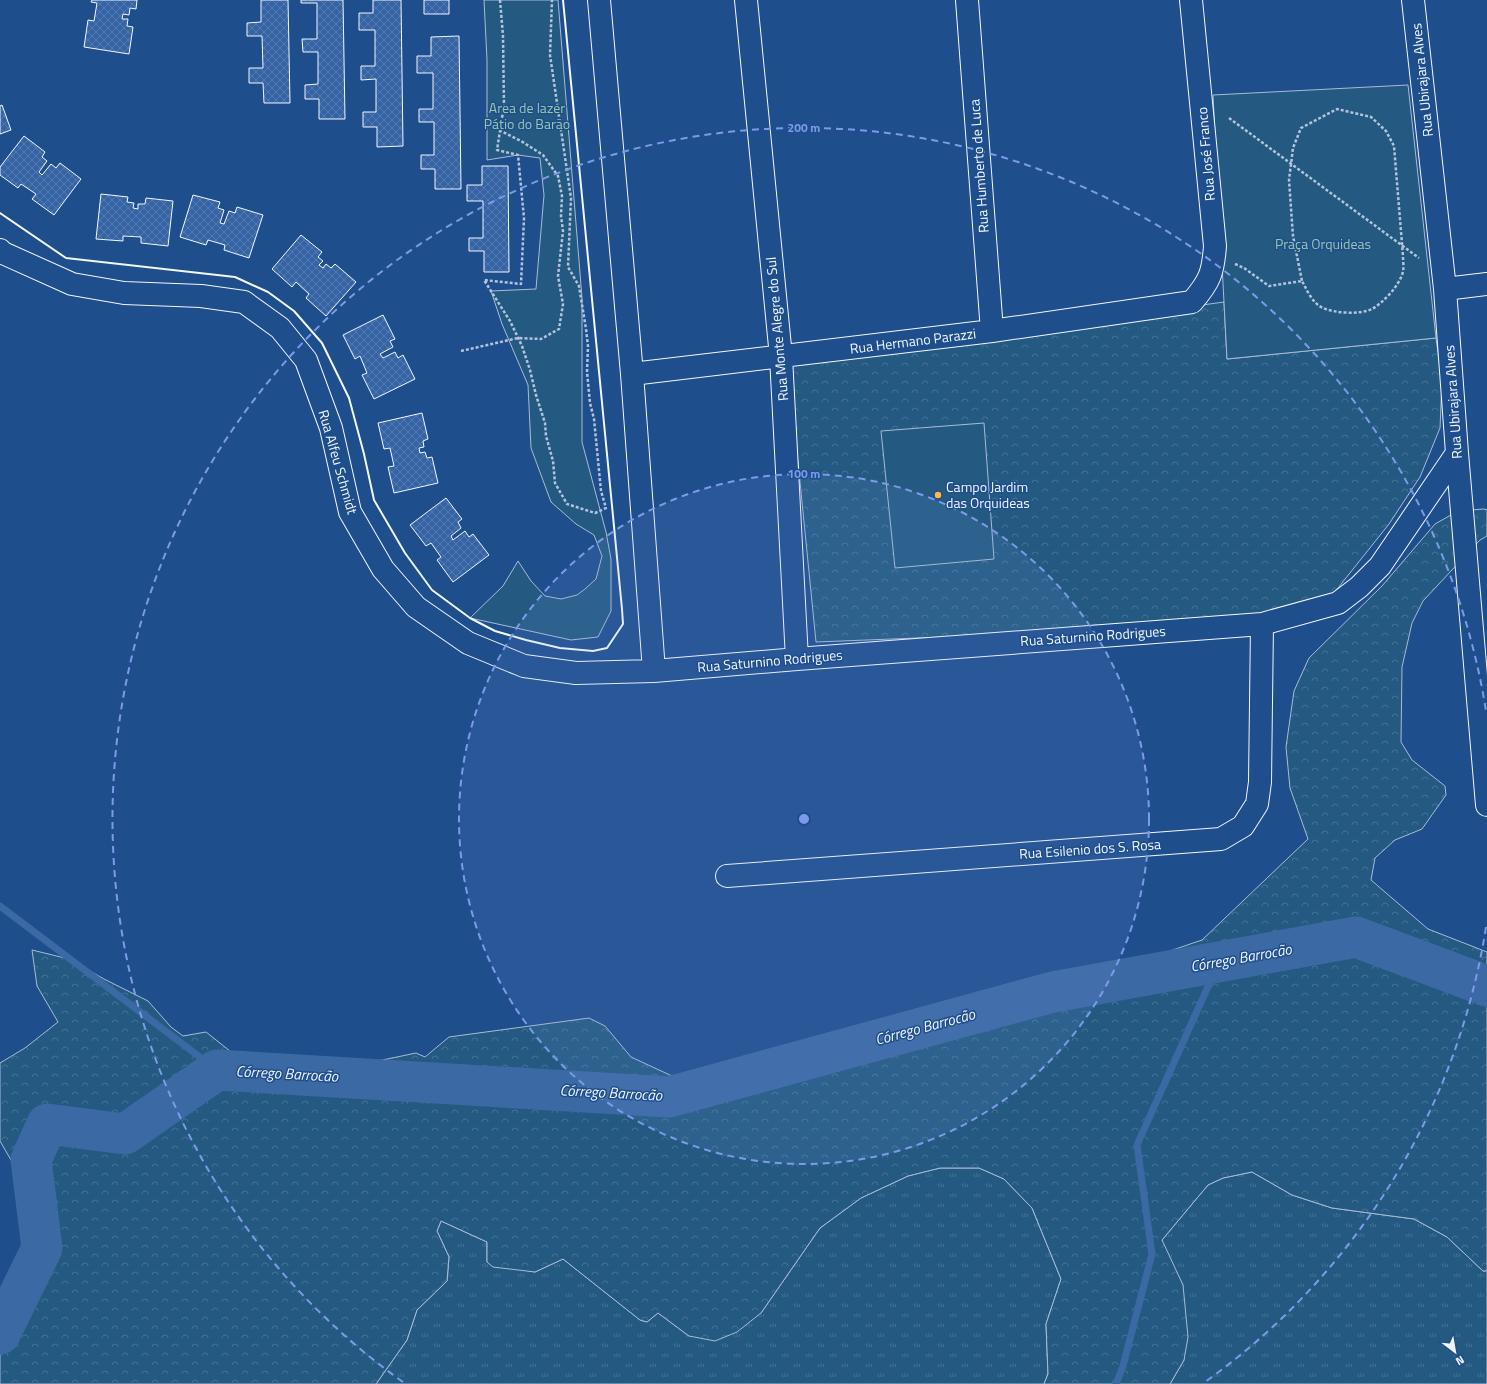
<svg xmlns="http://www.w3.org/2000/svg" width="1487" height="1384" font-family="'Titillium Web',sans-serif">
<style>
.grass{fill:url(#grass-tufts);stroke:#a8bbd7}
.forest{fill:url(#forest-crowns);stroke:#a8bbd7}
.green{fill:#245a82;stroke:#a8bbd7}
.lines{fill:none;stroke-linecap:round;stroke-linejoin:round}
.stream{stroke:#3b69a3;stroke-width:7}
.river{stroke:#3b69a3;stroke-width:41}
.building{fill:url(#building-cross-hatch);stroke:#f2f6ff}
.minor-casing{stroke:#f2f6ff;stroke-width:24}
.path{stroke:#b3c4dc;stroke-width:2.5;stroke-dasharray:3 2;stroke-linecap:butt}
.minor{stroke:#1f4e8c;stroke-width:22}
.wall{stroke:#f2f6ff;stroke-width:2}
.ring{fill:none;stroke:#7d9aea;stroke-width:2;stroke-dasharray:7 5}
.poi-dot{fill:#ffb74d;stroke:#1f4e8c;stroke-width:1.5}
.labels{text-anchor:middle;stroke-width:3;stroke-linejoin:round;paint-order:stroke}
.street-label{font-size:14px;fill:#f2f6ff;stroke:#1f4e8c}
.park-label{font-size:14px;fill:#97c8a6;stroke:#1f4e8c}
.poi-label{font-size:14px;fill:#f2f6ff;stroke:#1f4e8c;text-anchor:start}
.water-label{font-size:15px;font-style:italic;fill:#f2f6ff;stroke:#1f4e8c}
.centre{fill:#7d9aea;stroke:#1f4e8c;stroke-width:2}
.ring-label{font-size:12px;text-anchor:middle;font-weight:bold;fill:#7d9aea;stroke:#1f4e8c;stroke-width:3;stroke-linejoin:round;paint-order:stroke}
</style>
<defs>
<pattern id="grass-tufts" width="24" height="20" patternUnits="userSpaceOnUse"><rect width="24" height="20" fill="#245a82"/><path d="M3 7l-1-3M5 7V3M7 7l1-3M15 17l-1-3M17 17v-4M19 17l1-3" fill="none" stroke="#447295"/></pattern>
<pattern id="forest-crowns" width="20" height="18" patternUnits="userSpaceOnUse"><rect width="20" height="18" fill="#245a82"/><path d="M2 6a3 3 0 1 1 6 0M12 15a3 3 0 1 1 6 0" fill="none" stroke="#447295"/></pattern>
<pattern id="building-cross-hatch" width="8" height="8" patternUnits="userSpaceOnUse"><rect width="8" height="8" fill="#3563a3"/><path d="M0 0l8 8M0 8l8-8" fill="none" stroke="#537ab1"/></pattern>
</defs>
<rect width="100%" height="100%" fill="#1f4e8c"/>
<path class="grass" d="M940,1168H979L1004,1179L1032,1208L1061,1279L1046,1324L1048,1374L1044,1384H376L407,1340L417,1310L447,1281L449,1257L437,1231L441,1221L487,1242V1262L535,1272L563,1259L640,1320L647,1322L658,1313L689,1336L761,1313L820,1228L861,1198L908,1176Z
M1252,1172L1292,1195L1332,1208L1414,1219L1447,1237L1483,1271H1487V1384H1170L1184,1360L1162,1240L1208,1185L1223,1178Z"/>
<path class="forest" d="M1224,302L1227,359L1436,338L1442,381L1440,428L1420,477L1389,524L1334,593L1247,625L816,642L788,362Z
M1484,509L1487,510V536L1480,540L1423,601L1412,623L1402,667L1401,742L1412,760L1445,786L1446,795L1422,829L1395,840L1375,858L1371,880L1428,929L1487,952V1271H1483L1447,1237L1414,1219L1332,1208L1292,1195L1252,1172L1223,1178L1208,1185L1162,1240L1183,1285L1188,1337L1184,1360L1170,1384H1044L1048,1374L1046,1324L1061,1279L1032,1208L1004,1179L979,1168H940L908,1176L861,1198L820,1228L761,1313L737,1332L715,1341L689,1336L658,1313L647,1322L640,1320L563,1259L535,1272L493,1267L487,1262V1242L441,1221L437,1231L449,1257L447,1281L417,1310L407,1340L376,1384H0V1314L32,1252L45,1219L0,1141V1063L25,1048L58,1022L37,986L32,950L69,959L104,979L148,1001L171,1027L183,1036L206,1032L264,1078L373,1062L416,1053L425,1057L449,1037L589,1018L605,1026L631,1057L672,1076L778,1084L821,1075L879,1050L937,1040L982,1026L1117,969L1202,940L1308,839L1290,788L1286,747L1294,691L1309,658L1382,586L1435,524L1458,511Z"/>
<path class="green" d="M484,0H558L582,298V442L606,532L611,559V611L598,637L571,640L470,618L503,586L518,561L531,581L545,596L561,599L577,595L585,589L596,579L602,556L594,535L576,524L551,502L531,448L528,385L502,324L491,291L536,289L544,195L540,158L518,155L487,160V60Z
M1408,85L1436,338L1227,359L1213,95Z
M984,423L994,559L895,568L881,431Z"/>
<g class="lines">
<path class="stream" d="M0,906L217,1070
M1116,1384L1123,1366L1152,1254L1137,1145L1219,962"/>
<path class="river" d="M0,1334L42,1248L31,1160L47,1124L125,1134L217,1070L669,1097L1053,992L1356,937L1487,986"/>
</g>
<path class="building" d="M92,0H137L136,9L130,8L129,15L123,14L122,19H128L127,26L133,27L129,54L84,47L88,20L94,21L97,3L91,2Z
M261,0H288L290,103H264L263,83H249V68H263L262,36H247V23L261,22Z
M301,0H343L345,119H319V99H305V85L318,84V52H303L302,39H317V3H301Z
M373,0H401L403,146L377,147V127H363V112H376V79L361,80V66H375V30H359V13H373Z
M424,0H449V14H424Z
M459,36L461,189H435V169H421V155H434V122H419V109H433V73H417V56H431V37Z
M2,105L11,130L0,134V106Z
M24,136L45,152L42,157L47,161L39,172L42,175L51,164L56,168L60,163L81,179L54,215L32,199L36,194L21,184L18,188L0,175V167Z
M482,166H508L509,272H484V251H469V238H483V201H467V185H482Z
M101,194L128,197L127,202L134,203L133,208L138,209V204H145L146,198L173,201L168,246L141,243V237L123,236V241L96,239Z
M193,195L220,202L218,208L224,210L220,223L224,224L229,211L235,213L237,207L263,215L249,258L224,250L225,245L208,240L206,245L180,237Z
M301,235L322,252L318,257L323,261L319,265L323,268L326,264L331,268L335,264L356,282L326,316L306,298L309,294L296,282L292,287L272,269Z
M383,315L395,339L390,341L393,347L380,354L383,358L395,352L398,358L403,355L415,379L374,399L362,375L367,373L360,356L355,359L343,335Z
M422,413L428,439L423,441L424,447L419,448L420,453L425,452L427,458L432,457L438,483L394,493L388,467L394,466L390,448L384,449L378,423Z
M446,498L462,519L458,522L461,528L451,536L453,540L465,531L469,537L473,534L489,555L453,582L437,560L441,557L431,543L426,546L410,525Z"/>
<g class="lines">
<defs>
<path id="minor" d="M599,0L632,374L654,671
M746,0L781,357L797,659
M967,0L992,331
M1413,0L1445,289L1457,453L1487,805
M0,250L3,253L72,284L124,293L201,296L244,302L280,328L306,360L331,428L350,512L383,569L416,607L468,643L524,666L576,673L654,671L797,659L1262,624L1338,603L1359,587L1380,566L1457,453
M1445,289L1487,284
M632,374L992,331L1192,302C1210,281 1213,273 1215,246L1191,0
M727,876L1221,839L1243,826L1257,804L1260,782L1262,624"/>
</defs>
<use href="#minor" class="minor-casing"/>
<path class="path" d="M500,0L503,36L504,105L497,150L518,155L524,218L521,284L484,280L510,321L522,346L530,370L536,395L545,423L546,436L553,461L555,483L567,504L595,513L606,508L601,491L594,419L590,403L587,372L588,346L586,329L579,286L568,267L571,198L550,55L552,0
M1229,118L1419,258
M1235,264L1244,268L1269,286L1302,281C1307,290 1312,303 1323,308C1334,313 1360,315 1372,309C1383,303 1401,284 1403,271C1404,267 1403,261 1403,256L1394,146L1386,131L1371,117L1337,109L1301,128L1293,148L1289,180L1293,236L1302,281
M461,351L518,338L541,339L559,329L563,304L558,276L563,231L561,216L562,196L558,176L543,155L521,141L499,130"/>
<use href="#minor" class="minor"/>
<path class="wall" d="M0,213L66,258L235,277L268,292L294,311L322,343L349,398L364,454L374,500L405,553L432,590L470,618L495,631L526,640L560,648L593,651L607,648L623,624L622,609L563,0"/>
</g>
<circle cx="804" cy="819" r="345" fill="#7d9aea" fill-opacity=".12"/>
<g class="ring">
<circle cx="804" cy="819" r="345"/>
<path d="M1486 927A691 691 0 0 1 1205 1382M403 1382A691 691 0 1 1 1486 711"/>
</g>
<circle class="poi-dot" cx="938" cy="495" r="4"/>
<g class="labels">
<g class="street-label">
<text transform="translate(1422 80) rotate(-96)" y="5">Rua Ubirajara Alves</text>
<text transform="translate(1206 154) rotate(-95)" y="5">Rua José Franco</text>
<text transform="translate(979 166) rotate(-94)" y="5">Rua Humberto de Luca</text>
<text transform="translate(777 329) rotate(-95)" y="5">Rua Monte Alegre do Sul</text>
<text transform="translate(913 341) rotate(-7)" y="5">Rua Hermano Parazzi</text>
<text transform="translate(1453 402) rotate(-94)" y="5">Rua Ubirajara Alves</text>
<text transform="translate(338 462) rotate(74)" y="5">Rua Alfeu Schmidt</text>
<text transform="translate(1093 636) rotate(-4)" y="5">Rua Saturnino Rodrigues</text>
<text transform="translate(770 661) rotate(-5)" y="5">Rua Saturnino Rodrigues</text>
<text transform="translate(1090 849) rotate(-4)" y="5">Rua Esilenio dos S. Rosa</text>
</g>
<g class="park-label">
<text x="527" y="113">Area de lazer<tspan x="527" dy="16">Pátio do Barão</tspan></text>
<text x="1323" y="249">Praça Orquideas</text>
</g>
<g class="poi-label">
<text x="946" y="492">Campo Jardim<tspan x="946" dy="16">das Orquideas</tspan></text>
</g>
<g class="water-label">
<text transform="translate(1241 958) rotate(-10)" y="5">Córrego Barrocão</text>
<text transform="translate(925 1027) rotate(-15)" y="5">Córrego Barrocão</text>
<text transform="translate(287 1074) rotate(3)" y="5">Córrego Barrocão</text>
<text transform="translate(611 1093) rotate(3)" y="5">Córrego Barrocão</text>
</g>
</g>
<circle cx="804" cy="819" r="6" class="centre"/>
<g class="ring-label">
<text x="804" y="132">200 m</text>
<text x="804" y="478">100 m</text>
</g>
<g transform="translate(1455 1352) rotate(149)" stroke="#1f4e8c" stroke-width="3" paint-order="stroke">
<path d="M0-3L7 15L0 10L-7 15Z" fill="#f2f6ff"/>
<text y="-6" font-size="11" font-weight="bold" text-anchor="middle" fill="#f2f6ff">N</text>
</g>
</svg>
